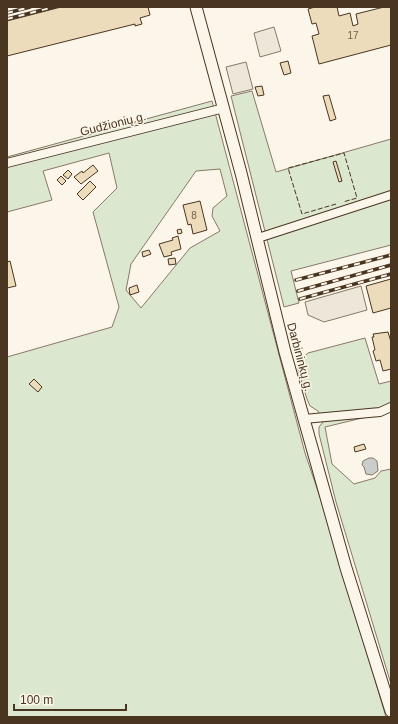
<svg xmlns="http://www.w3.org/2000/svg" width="398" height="724" font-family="Helvetica,sans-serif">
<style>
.green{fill:#dce7d0;stroke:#887966;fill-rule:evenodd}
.parking{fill:#ede7d9;stroke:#887966}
.water{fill:#c9cecd;stroke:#887966}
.building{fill:#ecdcbc;stroke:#4a3520}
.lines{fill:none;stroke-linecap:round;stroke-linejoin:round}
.minor-casing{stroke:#4a3520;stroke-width:10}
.major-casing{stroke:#4a3520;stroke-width:13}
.minor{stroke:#fbf6e9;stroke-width:8}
.major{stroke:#fbf6e9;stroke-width:11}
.rail-casing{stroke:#4a3520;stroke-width:3.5}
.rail{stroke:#fbf6e9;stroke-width:2;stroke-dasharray:6;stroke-linecap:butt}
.fence{stroke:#4a3520;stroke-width:1;stroke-dasharray:5 2;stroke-linecap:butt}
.labels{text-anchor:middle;stroke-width:3;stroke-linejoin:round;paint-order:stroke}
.number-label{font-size:10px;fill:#725f47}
.street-label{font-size:12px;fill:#4a3520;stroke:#fbf6e9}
</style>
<rect width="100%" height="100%" fill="#fbf6e9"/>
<path class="green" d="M252,91L276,172L391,139V245L291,271L299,303L284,307L231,96Z
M212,101L305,453L321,500L386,717H7V357L112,327L119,307L93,212L117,188L109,153L43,171L52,200L7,212V157ZM220,169L227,196L213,208L212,216L220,231L190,248L141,308L126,290L131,264L196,171Z
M365,338L379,384L391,381V411L325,427L332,464L354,484L375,478L381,471L391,469V684L336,502L319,434V427L323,422L318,411L310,406L307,399L298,370V362L308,353Z"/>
<path class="parking" d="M274,27L281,51L260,57L254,33Z
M246,62L253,89L233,94L226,67Z
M361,286L367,310L324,322L308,315L305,302Z"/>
<path class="water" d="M369,458H373L377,461L378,471L372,475L366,474L364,467L362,465L363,461Z"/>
<path class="building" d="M61,7H148L150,15L140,18L142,24L135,26V24L7,56V21Z
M315,7H337L339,16L350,13L353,26L358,24L356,14L384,7H391V45L319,64L312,36L319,34L316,23L312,24L308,9Z
M288,61L291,73L284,75L280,63Z
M262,86L264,95L258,96L255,87Z
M329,95L336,119L330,121L323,96Z
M336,161L342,181L339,182L333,162Z
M93,165L98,171L81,184L74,177L82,171L83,173Z
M68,170L72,174L68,179L63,175Z
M61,176L66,181L62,185L57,180Z
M90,181L96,187L83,200L77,194Z
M200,201L207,230L193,234L191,224L188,225L183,205Z
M181,229L182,233L178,234L177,230Z
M178,236L181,249L171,252L172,255L164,257L159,244L173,240L172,238Z
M149,250L151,254L143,257L142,252Z
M175,258L176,264L169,265L168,259Z
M10,261L16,286L7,288V262Z
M391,279V308L373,313L366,286Z
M137,285L139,292L130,295L129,288Z
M388,332L391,342V369L383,371L380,360L376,361L373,351L375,350L372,337H374L373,334Z
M34,379L42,387L38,392L29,384Z
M364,444L366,449L355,452L354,447Z"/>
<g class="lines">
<defs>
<path id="minor" d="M7,163L224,108
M258,238L391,195
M304,419L380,412L391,407"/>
<path id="major" d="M196,7L241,173L285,352L346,568L391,711"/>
</defs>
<use href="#minor" class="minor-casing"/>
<use href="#major" class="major-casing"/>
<use href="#minor" class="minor"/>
<use href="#major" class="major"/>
<defs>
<path id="rail" d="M7,13L30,7
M7,19L54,7
M296,280L391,255
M298,291L391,265
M300,299L391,274"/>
</defs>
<use href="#rail" class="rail-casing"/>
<use href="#rail" class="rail"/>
<path class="fence" d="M336,204L302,214L288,168L344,153L357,198L343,202"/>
</g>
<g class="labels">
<g class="number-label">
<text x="353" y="39">17</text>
<text x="194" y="219">8</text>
</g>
<g class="street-label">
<text transform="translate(113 124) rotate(-14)" y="4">Gudžionių g.</text>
<text transform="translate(300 357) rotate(75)" y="4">Darbininkų g.</text>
</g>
</g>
<rect width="398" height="724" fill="none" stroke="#4a3520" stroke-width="16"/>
<path d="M14 704v6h112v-6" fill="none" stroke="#4a3520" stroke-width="2"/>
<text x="20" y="704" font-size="12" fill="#4a3520" stroke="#fbf6e9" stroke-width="3" paint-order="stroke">100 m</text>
</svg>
